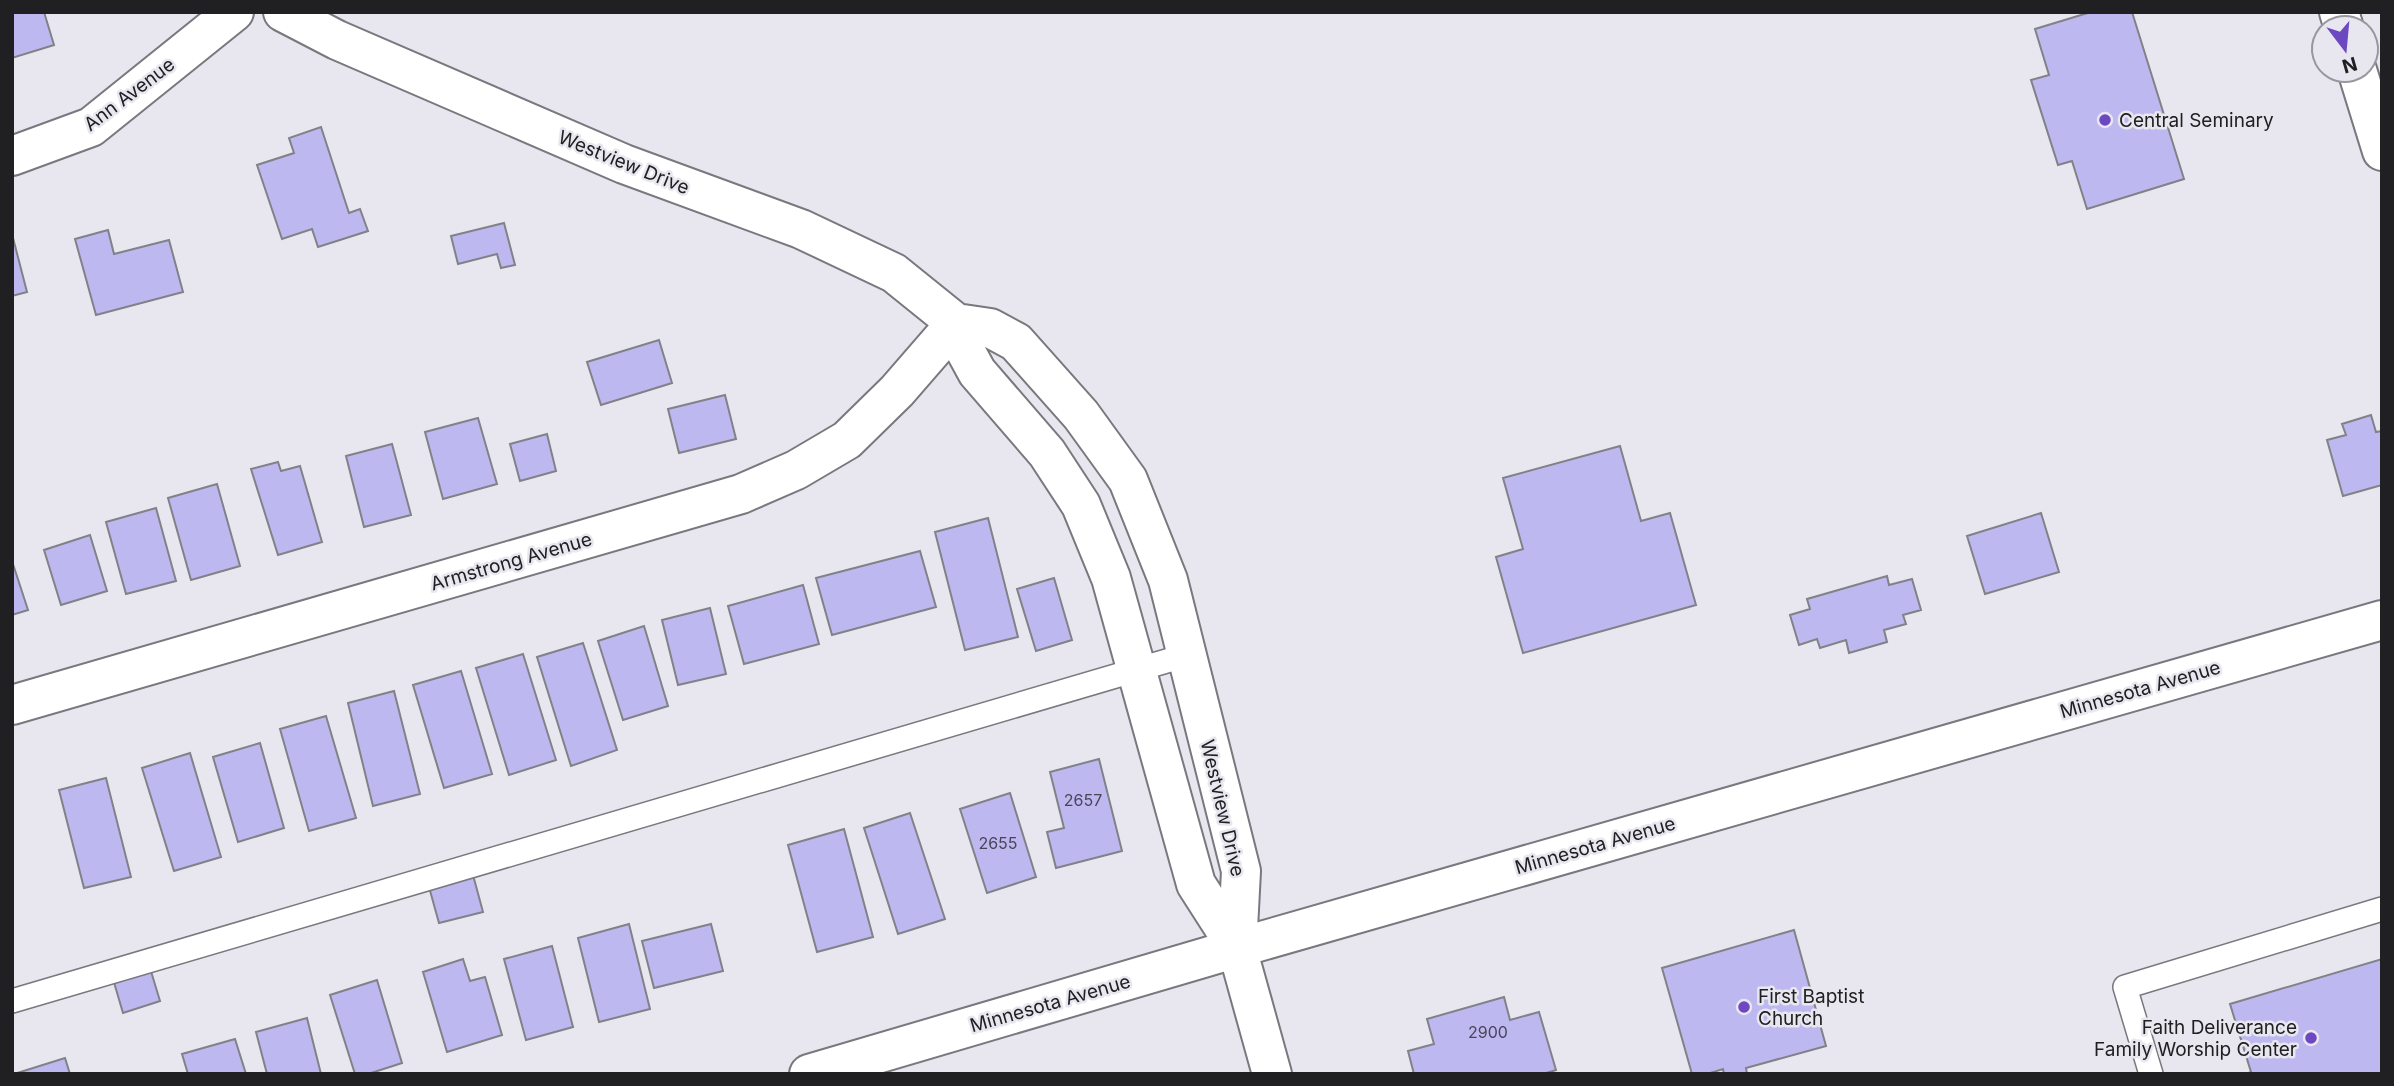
<svg xmlns="http://www.w3.org/2000/svg" width="2394" height="1086" font-family="Inter,sans-serif">
<style>
.building{fill:#beb8f1;stroke:#818188;stroke-width:2}
.lines{fill:none;stroke-linecap:round;stroke-linejoin:round}
.lane-casing{stroke:#78787e;stroke-width:26}
.street-casing{stroke:#78787e;stroke-width:42}
.secondary-casing{stroke:#78787e;stroke-width:42}
.lane{stroke:#fff;stroke-width:23}
.street{stroke:#fff;stroke-width:38}
.secondary{stroke:#fff;stroke-width:38}
.poi-dot{fill:#6c48c1;stroke:#e8e7ef;stroke-width:2.5}
.labels{text-anchor:middle;stroke-width:5;stroke-linejoin:round;paint-order:stroke}
.number-label{font-size:16px;fill:#484656}
.street-label{font-size:19px;fill:#202023;stroke:#e8e7ef}
.poi-label{font-size:19px;fill:#202023;stroke:#e8e7ef;text-anchor:start}
</style>
<rect width="100%" height="100%" fill="#e8e7ef"/>
<path class="building" d="M12,12H44L54,45L12,58Z
M2091,12H2132L2184,179L2087,209L2072,161L2058,165L2031,80L2049,75L2035,29Z
M321,127L349,213L360,209L368,231L318,247L312,229L282,239L257,165L294,153L289,138Z
M504,223L515,265L501,268L497,254L458,264L451,236Z
M108,230L114,254L169,240L183,292L96,315L75,239Z
M12,234L27,292L12,296Z
M659,340L672,383L601,405L587,362Z
M725,395L736,439L679,453L668,409Z
M2371,415L2376,432L2382,431V485L2343,496L2327,440L2346,435L2342,424Z
M478,418L497,484L443,499L425,432Z
M547,434L556,471L520,481L510,444Z
M392,444L411,515L364,527L346,456Z
M1620,446L1641,521L1670,513L1696,605L1523,653L1496,557L1523,549L1503,478Z
M278,462L281,471L300,466L322,542L278,555L251,469Z
M217,484L240,566L191,580L168,498Z
M156,508L176,581L126,594L106,522Z
M2041,513L2059,572L1985,594L1967,536Z
M988,518L1018,637L965,650L935,532Z
M90,535L107,591L61,605L44,550Z
M920,551L936,607L832,635L816,578Z
M12,561L28,610L12,615Z
M1887,576L1889,585L1912,579L1921,610L1903,615L1906,624L1884,630L1887,642L1849,653L1846,640L1820,648L1817,639L1799,645L1790,615L1810,609L1807,599Z
M1054,578L1072,640L1036,651L1017,589Z
M803,585L819,644L744,664L728,606Z
M710,608L726,674L678,685L662,620Z
M644,626L668,706L623,720L598,641Z
M583,643L617,750L571,766L537,657Z
M523,654L556,760L509,775L476,668Z
M461,671L492,774L444,788L413,685Z
M394,691L420,794L373,806L348,703Z
M326,716L356,818L309,831L280,729Z
M260,743L284,828L238,842L213,757Z
M190,753L221,857L174,871L142,768Z
M1099,759L1122,851L1056,868L1047,832L1064,828L1050,772Z
M106,778L131,877L84,888L59,790Z
M1010,793L1036,877L987,893L960,809Z
M910,813L945,919L898,934L864,828Z
M844,829L873,937L817,952L788,845Z
M473,875L483,912L439,923L429,887Z
M629,924L650,1009L599,1022L578,938Z
M711,924L723,971L654,988L642,941Z
M1794,930L1826,1046L1746,1068L1747,1074H1724L1723,1069L1707,1074H1692L1662,968Z
M552,946L573,1027L526,1040L504,959Z
M463,959L470,981L485,977L502,1035L447,1052L423,972Z
M2382,959V1074H2246L2251,1072L2230,1004Z
M150,968L160,1001L123,1013L113,979Z
M377,980L402,1063L368,1074H355L330,995Z
M1504,997L1510,1020L1539,1012L1556,1070L1543,1074H1414L1408,1051L1434,1044L1427,1019Z
M307,1018L321,1074H267L256,1032Z
M235,1039L246,1074H188L182,1054Z
M65,1058L70,1074H14Z"/>
<g class="lines">
<defs>
<path id="lane" d="M12,1001L1187,655
M2151,1074L2125,987L2382,909"/>
<path id="street" d="M2339,12L2344,28
M2357,70L2382,151
M12,156L91,127L234,12
M12,705L741,494L796,470L847,440L897,391L956,323"/>
<path id="secondary" d="M283,12L337,40L624,164L801,229L894,273L956,323L990,328L1016,342L1081,415L1128,480L1168,580L1241,871L1237,948
M956,323L965,350L977,372L1047,453L1081,505L1111,578L1196,884L1237,948L1272,1074
M809,1074L1237,948L2382,620"/>
</defs>
<use href="#lane" class="lane-casing"/>
<use href="#street" class="street-casing"/>
<use href="#secondary" class="secondary-casing"/>
<use href="#lane" class="lane"/>
<use href="#street" class="street"/>
<use href="#secondary" class="secondary"/>
</g>
<g class="poi-dot">
<circle cx="2105" cy="120" r="7"/>
<circle cx="1744" cy="1007" r="7"/>
<circle cx="2311" cy="1038" r="7"/>
</g>
<g class="labels">
<g class="number-label">
<text x="1083" y="806">2657</text>
<text x="998" y="849">2655</text>
<text x="1488" y="1038">2900</text>
</g>
<g class="street-label">
<text transform="translate(129 94) rotate(-37)" y="7">Ann Avenue</text>
<text transform="translate(624 162) rotate(22)" y="7">Westview Drive</text>
<text transform="translate(511 561) rotate(-16)" y="7">Armstrong Avenue</text>
<text transform="translate(2140 689) rotate(-16)" y="7">Minnesota Avenue</text>
<text transform="translate(1223 808) rotate(77)" y="7">Westview Drive</text>
<text transform="translate(1595 845) rotate(-16)" y="7">Minnesota Avenue</text>
<text transform="translate(1050 1003) rotate(-16)" y="7">Minnesota Avenue</text>
</g>
<g class="poi-label">
<text x="2119" y="127">Central Seminary</text>
<text x="1758" y="1003">First Baptist<tspan x="1758" dy="22">Church</tspan></text>
<text x="2297" y="1034" text-anchor="end">Faith Deliverance<tspan x="2297" dy="22">Family Worship Center</tspan></text>
</g>
</g>
<rect width="2394" height="1086" fill="none" stroke="#202023" stroke-width="28"/>
<g transform="translate(2345 49) rotate(164)"><circle r="33" fill="#e8e7ef" stroke="#98979d" stroke-width="2"/>
<path d="M0-5L12 26L0 18L-12 26Z" fill="#6c48c1"/>
<text y="-10" font-size="19" font-weight="bold" text-anchor="middle" fill="#202023">N</text>
</g>
</svg>
